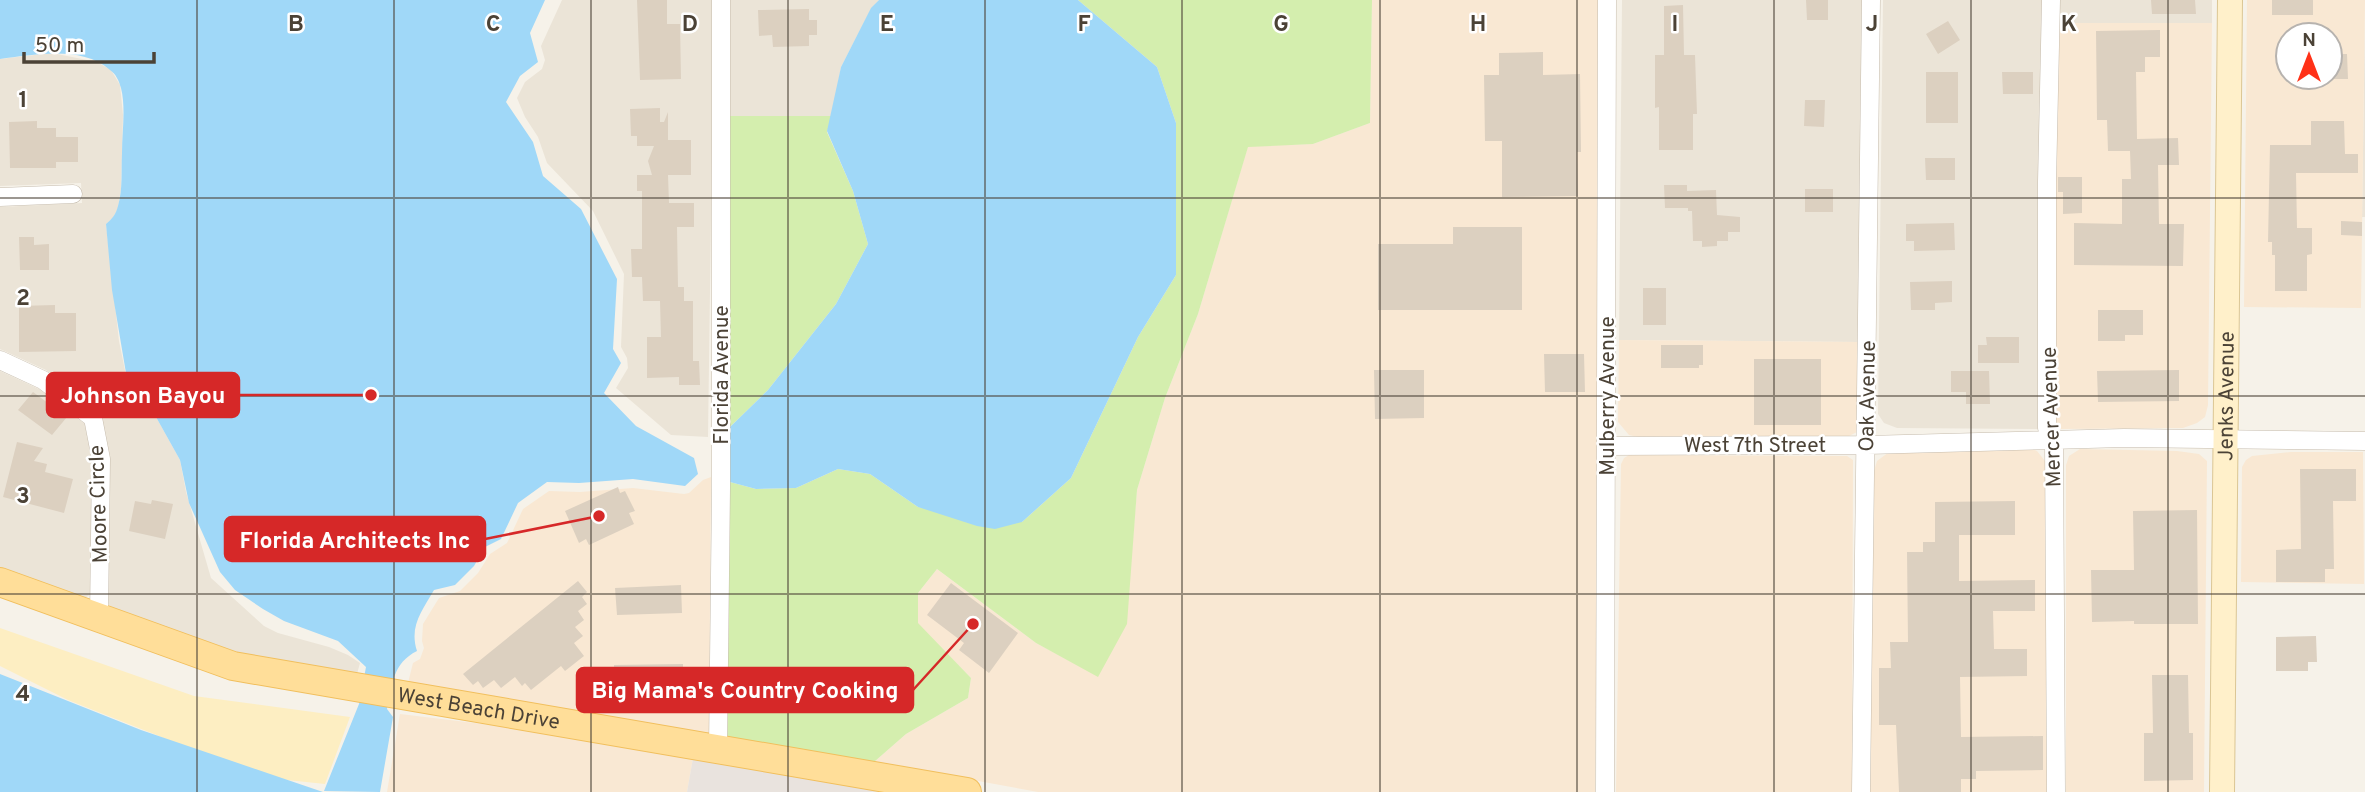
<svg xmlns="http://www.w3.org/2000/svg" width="2365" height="792" font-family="Overpass,sans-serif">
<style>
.residential{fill:#ebe4d7}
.commercial{fill:#f9e8d3;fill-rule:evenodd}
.industrial{fill:#e9e3de}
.green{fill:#d4eeae}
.sand{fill:#fdeec2}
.water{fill:#a0d8f8}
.building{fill:#dcd0c0}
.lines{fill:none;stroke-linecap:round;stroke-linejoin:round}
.street-casing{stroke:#c6bcad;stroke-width:19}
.secondary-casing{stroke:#dbc694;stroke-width:26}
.primary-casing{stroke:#f1bf5d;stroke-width:30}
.street{stroke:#fff;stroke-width:18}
.secondary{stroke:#fff0ca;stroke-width:24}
.primary{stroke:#ffde99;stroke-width:28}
.grid{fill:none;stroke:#4b4236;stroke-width:2;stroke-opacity:0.55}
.labels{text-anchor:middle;stroke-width:5;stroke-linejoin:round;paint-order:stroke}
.street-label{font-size:21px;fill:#4b4236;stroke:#fff}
.grid-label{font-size:23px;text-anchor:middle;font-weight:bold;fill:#4b4236;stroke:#fff;stroke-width:5;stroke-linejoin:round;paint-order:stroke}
.leader{fill:none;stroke:#d62828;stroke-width:2.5}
.callout-dot{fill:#d62828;stroke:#fff;stroke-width:2.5}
.callout{fill:#d62828;stroke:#d62828;stroke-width:2.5}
.callout-label{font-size:23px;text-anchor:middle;font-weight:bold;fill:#fff}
</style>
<rect width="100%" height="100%" fill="#f6f2e9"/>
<path class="residential" d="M562,0H714L708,437L671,435L616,388L628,368L627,358L621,347L624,274L593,211L547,163L538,137L525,117L517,98L525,82L542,69L545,60L541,46Z
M730,0H879L871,9L841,67L832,116H730Z
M1622,0H1863L1859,342L1619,340Z
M1883,0H2047L2039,429L1897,428L1884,423L1878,414Z
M2054,0H2212V23H2054Z
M2365,20V217H2362Z
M52,53L97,62L111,70L120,85L123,115L121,189L118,208L113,218L106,224L119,341L128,385L156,417L180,460L186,492L211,578L264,626L278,633L329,647L348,655L360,663L357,674L238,654L111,609L106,598L109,459L101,415L98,409L77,392L46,370L0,349V207L82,203L81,183L0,186V59Z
M0,371L39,389L85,424L92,460L91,594L83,599L0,568Z"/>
<path class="commercial" d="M1372,0H1603L1595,792H1038L874,762L906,734L968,698L971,678L918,624V593L937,569L1036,643L1098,676L1132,549L1137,490L1165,398L1198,314L1248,146L1313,144L1370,123Z
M2247,0H2365L2361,308L2244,307ZM2288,35H2330V77H2288Z
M2054,23H2212L2208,405L2205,417L2197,423L2183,428L2057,429L2051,408Z
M1619,340L1859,342L1857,432L1847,437H1638L1629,435L1618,422Z
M2032,449L2037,451L2049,466L2047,792H1870L1874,471L1877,461L1889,452Z
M2080,449L2177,451L2199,454L2207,461L2204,792H2066V465L2069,456Z
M2291,452H2363L2364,584L2241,582L2242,467L2246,460L2252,456Z
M1629,455L1847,456L1853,460L1852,792H1616L1621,464L1624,458Z
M711,477L709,736L408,683L413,663L420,659L424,648L422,641L423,624L439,598L460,591L478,573L490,554L507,543L523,509L549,491L580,492L633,488L684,494L689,493L703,480Z
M400,714L549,732L693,758L687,792H387Z"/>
<path class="industrial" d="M693,758L893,792H687Z"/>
<path class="green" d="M1078,0H1372L1370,123L1313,144L1248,147L1198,314L1165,398L1137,490L1127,624L1098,677L1036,643L937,569L918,593V623L971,678L968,698L906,734L874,762L727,738L730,482L756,489L796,488L838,469L870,474L918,507L1022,522L1071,478L1138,337L1176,275V123L1157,67Z
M730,116H832L827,132L853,191L868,244L836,304L768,390L730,427Z"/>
<path class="sand" d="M0,628L194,696L350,717L325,784L249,776L159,736L68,700L0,666Z"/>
<path class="water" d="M0,0H545L530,33L538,62L520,76L506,102L533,142L543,176L581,209L617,279L613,349L621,363L604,393L636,426L694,458L698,474L685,486L633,479L579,483L547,482L518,503L501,539L485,547L474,566L455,585L434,590C422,611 409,626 417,651C393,663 392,684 387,709L393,717L380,792L324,791L359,704L366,667L338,641L284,621L263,609L235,590L220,572L189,503L180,460L156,417L128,385L112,290L106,224C112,219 116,214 118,206C123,189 121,171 122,153C122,132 126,108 121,88C119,81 116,74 110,70C81,45 34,55 0,59Z
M879,0H1078L1157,67L1176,123V275L1138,337L1071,478L1022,522L995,529L977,526L918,507L870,474L838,469L796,488L756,489L730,482V427L768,390L836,304L868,244L853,191L827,131L841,67L871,8Z
M0,674L141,730L323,792H0Z"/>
<path class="building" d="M637,0H667V24H680L681,79L640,80Z
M1806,0H1828V20H1807Z
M2151,0H2195L2196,14H2152Z
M2272,0H2313V15H2272Z
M1683,5L1684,55H1695L1697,114H1693V150H1659V107L1655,108V55H1664V6Z
M809,9V20H817V35H809V46L773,47L772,35L759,36L758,10Z
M1948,21L1960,40L1938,54L1926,34Z
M2160,30V57H2145V72H2136L2137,139L2178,138L2179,165H2158L2159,224H2184L2183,266L2074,265V223L2122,224V179H2131L2130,151H2108L2107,120H2097L2096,31Z
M1543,52V75L1580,74L1581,152H1577L1578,196L1502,197V141H1485L1484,75H1499V53Z
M2330,54H2347L2348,79H2330Z
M1926,72H1958V123H1926Z
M2002,72H2033V94H2003Z
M1805,100H1825L1824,127L1804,126Z
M660,108V122H664L668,112V140H691V175H668L669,203H694V227H677L678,287H684V301H693V361H699L700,385H679V377L647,378V337H661L660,301H643L642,277H632L631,249H642V191H637V175H652L648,161L654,146H637V136H631L630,109Z
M37,121V128H56V137H78V162H56V168H10L9,122Z
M2311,121H2344L2345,154H2358V173H2296L2297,228H2312V254L2307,255V291H2275V255H2272V242H2268L2270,145H2311Z
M1925,158H1955V180H1926Z
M2058,177H2082V213L2063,214V192H2058Z
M1664,185H1687V191L1716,190L1717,215L1740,217V232H1728V241H1717V246L1702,247V241H1693L1692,211H1688V208H1665Z
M1805,189H1833V212H1805Z
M2341,221L2362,222V236L2341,235Z
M1954,223L1955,250L1914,251V241H1906V224Z
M1453,227H1522V310H1378V244H1453Z
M19,237H34V245L49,244V270H20Z
M1952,281V302L1935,303V310H1911L1910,282Z
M1643,288H1666V325H1643Z
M55,305V313H76V351L19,352V306Z
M2098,310H2143V335H2125V341H2098Z
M1986,337H2019V363H1978V345H1987Z
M1661,345H1703V365H1699V368H1661Z
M1544,354H1584L1585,392H1545Z
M1754,359H1821V425H1754Z
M1374,370H1424V418L1375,419Z
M2179,370V401L2098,402L2097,371Z
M1951,371H1989L1990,404H1966V392H1951Z
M33,392L67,417L52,435L18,410Z
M17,442L43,448L34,461L47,464L45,472L73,479L64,513L3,497Z
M2300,469H2356V501H2333L2334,569H2325V582H2276V550L2301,549Z
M618,487L620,493L625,491L635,511L629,513L634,524L589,545L586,539L579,543L565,511Z
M152,500L173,504L165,539L129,531L135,501L151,504Z
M2015,501V535H1959V581L2035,580V611H1993L1994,649H2027V676L1960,677L1961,737L2043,736V770L1976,771V779H1961V792H1899L1896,725H1879V668H1891L1890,642H1908L1907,552H1923V542H1935V502Z
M2197,510L2198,624H2134V621L2092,622L2091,570H2134L2133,511Z
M578,581L587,592L582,597L587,604L578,611L584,620L575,627L583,636L574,643L584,656L565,671L561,666L531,690L525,683L522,686L515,677L501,688L494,680L483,688L478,681L473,685L463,674Z
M951,583L1018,633L989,673L959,650L964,643L927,615Z
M681,585L682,613L617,615L615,588Z
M2316,636L2317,662H2308V671H2276V637Z
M683,664V693L615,694L614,665Z
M2152,675H2188L2189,733H2193V780L2144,781V733H2153Z"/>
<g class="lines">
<defs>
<path id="street" d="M2051,0L2047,182V428L2054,441L2056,792
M0,197L73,194
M0,360L43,380L93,418L101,459L99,617
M1607,446L1867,445L2124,438L2365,441
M718,749L721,488V0
M1605,792L1607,0
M1861,792L1871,0"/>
<g id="secondary">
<path id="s1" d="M2222,792L2230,0"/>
</g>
<g id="primary">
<path id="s2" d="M0,582L233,666L967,792"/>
</g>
</defs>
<use href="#street" class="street-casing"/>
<use href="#secondary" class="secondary-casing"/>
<use href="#primary" class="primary-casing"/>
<use href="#street" class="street"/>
<use href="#secondary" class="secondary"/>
<use href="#primary" class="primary"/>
</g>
<path class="grid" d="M197,0V792M394,0V792M591,0V792M788,0V792M985,0V792M1182,0V792M1380,0V792M1577,0V792M1774,0V792M1971,0V792M2168,0V792M0,198H2365M0,396H2365M0,594H2365"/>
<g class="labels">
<g class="street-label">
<text transform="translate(721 375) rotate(-90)" y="7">Florida Avenue</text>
<text transform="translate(1607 396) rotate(-90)" y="7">Mulberry Avenue</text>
<text transform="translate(1867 396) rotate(-89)" y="7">Oak Avenue</text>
<text dy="7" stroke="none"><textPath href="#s1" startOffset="396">Jenks Avenue</textPath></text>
<text transform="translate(2051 417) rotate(-92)" y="7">Mercer Avenue</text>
<text x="1755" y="452">West 7th Street</text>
<text transform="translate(98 504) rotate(-92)" y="7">Moore Circle</text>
<text dy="7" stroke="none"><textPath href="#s2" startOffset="497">West Beach Drive</textPath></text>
</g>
</g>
<g class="grid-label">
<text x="296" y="31">B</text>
<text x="493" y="31">C</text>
<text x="690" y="31">D</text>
<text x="887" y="31">E</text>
<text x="1084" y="31">F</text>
<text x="1281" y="31">G</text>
<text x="1478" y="31">H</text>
<text x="1675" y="31">I</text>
<text x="1872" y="31">J</text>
<text x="2069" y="31">K</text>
<text x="23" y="107">1</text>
<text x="23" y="305">2</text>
<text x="23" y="503">3</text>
<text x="23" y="701">4</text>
</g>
<path class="leader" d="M371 395L239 395M599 516L485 539M973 624L913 690"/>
<g class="callout-dot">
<circle cx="371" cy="395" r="7"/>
<circle cx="599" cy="516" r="7"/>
<circle cx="973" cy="624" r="7"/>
</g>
<g class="callout">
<rect x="47" y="373" width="192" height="44" rx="7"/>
<rect x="225" y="517" width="260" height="44" rx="7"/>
<rect x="577" y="668" width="336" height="44" rx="7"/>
</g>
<g class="callout-label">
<text x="143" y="403">Johnson Bayou</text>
<text x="355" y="548">Florida Architects Inc</text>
<text x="745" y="698">Big Mama's Country Cooking</text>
</g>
<g transform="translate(2309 56)"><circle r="33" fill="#ffffff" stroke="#b7b3af" stroke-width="2"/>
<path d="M0-5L12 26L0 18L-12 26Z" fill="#ff3117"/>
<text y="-10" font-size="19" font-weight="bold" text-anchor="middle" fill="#4b4236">N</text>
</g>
<path d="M24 52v10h130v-10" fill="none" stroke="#4b4236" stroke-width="3.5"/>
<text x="35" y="52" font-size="21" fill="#4b4236" stroke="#ffffff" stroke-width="5" paint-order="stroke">50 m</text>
</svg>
